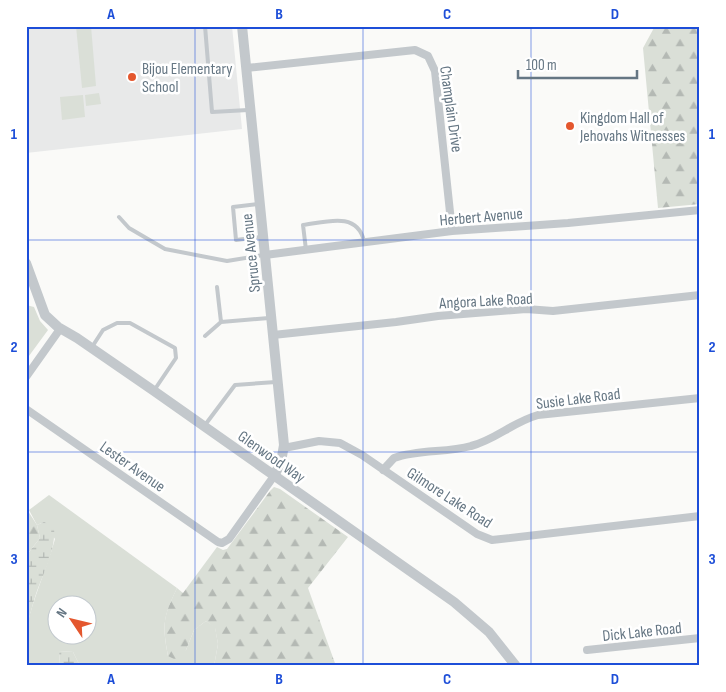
<svg xmlns="http://www.w3.org/2000/svg" width="726" height="692" font-family="'Sofia Sans Condensed',sans-serif">
<style>
.built{fill:#e8e9e9}
.green{fill:#dadfd7;fill-rule:evenodd}
.forest{fill:url(#forest-firs)}
.wetland{fill:url(#wetland-marsh)}
.lines{fill:none;stroke-linecap:round;stroke-linejoin:round}
.service{stroke:#c3c8cc;stroke-width:4}
.minor{stroke:#c3c8cc;stroke-width:8}
.tertiary{stroke:#c3c8cc;stroke-width:10}
.grid{fill:none;stroke:#1d4ed8;stroke-width:1;stroke-opacity:0.55}
.poi-dot{fill:#e4572e;stroke:#fff;stroke-width:2}
.labels{text-anchor:middle;stroke-width:5;stroke-linejoin:round;paint-order:stroke}
.poi-label{font-size:16px;fill:#657683;stroke:#fff;text-anchor:start}
.street-label{font-size:16px;fill:#657683;stroke:#fff}
.neatline{fill:none;stroke:#1d4ed8;stroke-width:2}
.grid-label{font-size:16px;text-anchor:middle;font-weight:bold;fill:#1d4ed8}
</style>
<defs>
<pattern id="forest-firs" width="22" height="20" patternUnits="userSpaceOnUse" patternTransform="scale(1.25)"><rect width="22" height="20" fill="#dadfd7"/><path d="M5 1l3.5 6h-7zM16 11l3.5 6h-7z" fill="#b4b9b4"/></pattern>
<pattern id="wetland-marsh" width="20" height="14" patternUnits="userSpaceOnUse" patternTransform="scale(1.25)"><rect width="20" height="14" fill="#dadfd7"/><path d="M1 5h8M5 5V1M11 12h8M15 12V8" fill="none" stroke="#b4b9b4"/></pattern>
</defs>
<rect width="100%" height="100%" fill="#fafaf8"/>
<path class="built" d="M26,26H232L242,129L26,153Z"/>
<path class="green" d="M76,26H91L96,86L82,88Z
M99,93L101,104L86,106L85,95Z
M83,95L85,117L62,120L60,97Z
M26,305L34,307L40,321L48,330L26,360Z
M49,495L177,588C163,618 162,624 168,656L186,650L194,630L206,621L215,627L218,644L214,666H80L73,652L59,651L60,666H26C26,653 24,639 27,627C33,597 47,569 55,539L44,522L37,525L29,510ZM58,604H88V634H58Z"/>
<path class="forest" d="M655,26H700V204L658,208L643,48Z
M274,487L280,489L348,537L308,588L336,666H214L218,644L215,628L206,621L194,630L186,650L178,661L168,656C162,624 163,617 177,588L183,593L217,547L223,550L227,549L270,491Z
M26,508L37,525L40,538L26,556Z"/>
<path class="wetland" d="M44,522L54,527C56,551 44,571 36,594C32,605 30,617 26,628V556L40,538L37,525Z
M59,651L73,652L80,666H60Z"/>
<g class="lines">
<path class="service" d="M205,26L212,112L248,110
M258,204L233,207L236,240L261,237
M119,217L129,228L165,249L227,261L263,255
M306,250L303,225C326,222 357,211 364,241
M217,287L221,322
M205,336L221,322L269,318
M92,347L103,330L117,323H130L175,348L176,358L155,389
M205,425L235,385L276,382"/>
<path class="minor" d="M246,68L415,50L428,56L435,71L452,231
M265,255L452,231L568,223L700,210
M273,335L396,322L438,316L526,309L553,311L700,295
M26,377L60,329
M26,409L218,542L222,543L229,539L274,476
M284,448L319,441L340,443L362,455L477,534L492,540L700,516
M383,470L394,458C419,449 446,453 471,446C495,440 513,422 538,415L700,398
M587,650L700,638"/>
<path class="tertiary" d="M242,26L284,445L281,462L274,476
M26,263L45,315L58,327L77,338L154,391L454,602L489,632L516,666"/>
</g>
<path class="grid" d="M195,26V666M363,26V666M531,26V666M26,240H700M26,452H700"/>
<g class="poi-dot">
<circle cx="132" cy="77" r="5"/>
<circle cx="570" cy="126" r="5"/>
</g>
<g class="labels">
<g class="poi-label">
<text x="142" y="74">Bijou Elementary<tspan x="142" dy="18">School</tspan></text>
<text x="580" y="123">Kingdom Hall of<tspan x="580" dy="18">Jehovahs Witnesses</tspan></text>
</g>
<g class="street-label">
<text transform="translate(452 109) rotate(82)" y="6">Champlain Drive</text>
<text transform="translate(481 216) rotate(-5)" y="6">Herbert Avenue</text>
<text transform="translate(250 253) rotate(-96)" y="6">Spruce Avenue</text>
<text transform="translate(486 300) rotate(-3)" y="6">Angora Lake Road</text>
<text transform="translate(578 398) rotate(-7)" y="6">Susie Lake Road</text>
<text transform="translate(272 456) rotate(35)" y="6">Glenwood Way</text>
<text transform="translate(133 466) rotate(35)" y="6">Lester Avenue</text>
<text transform="translate(450 497) rotate(33)" y="6">Gilmore Lake Road</text>
<text transform="translate(642 631) rotate(-6)" y="6">Dick Lake Road</text>
</g>
</g>
<rect width="726" height="692" fill="none" stroke="#ffffff" stroke-width="55"/>
<g transform="translate(72 620) rotate(305)"><circle r="24" fill="#ffffff" stroke="#c1c8cd"/>
<path d="M0-4L9 19L0 12L-9 19Z" fill="#e4572e"/>
<text y="-8" font-size="14" font-weight="bold" text-anchor="middle" fill="#657683">N</text>
</g>
<path d="M518 70v8h119v-8" fill="none" stroke="#657683" stroke-width="2.5"/>
<text x="526" y="70" font-size="15" fill="#657683" stroke="#ffffff" stroke-width="4" paint-order="stroke">100 m</text>
<rect x="28" y="28" width="670" height="636" class="neatline"/>
<g class="grid-label">
<text x="111" y="19">A</text>
<text x="279" y="19">B</text>
<text x="447" y="19">C</text>
<text x="615" y="19">D</text>
<text x="14" y="139">1</text>
<text x="712" y="139">1</text>
<text x="14" y="352">2</text>
<text x="712" y="352">2</text>
<text x="14" y="564">3</text>
<text x="712" y="564">3</text>
<text x="111" y="684">A</text>
<text x="279" y="684">B</text>
<text x="447" y="684">C</text>
<text x="615" y="684">D</text>
</g>
</svg>
